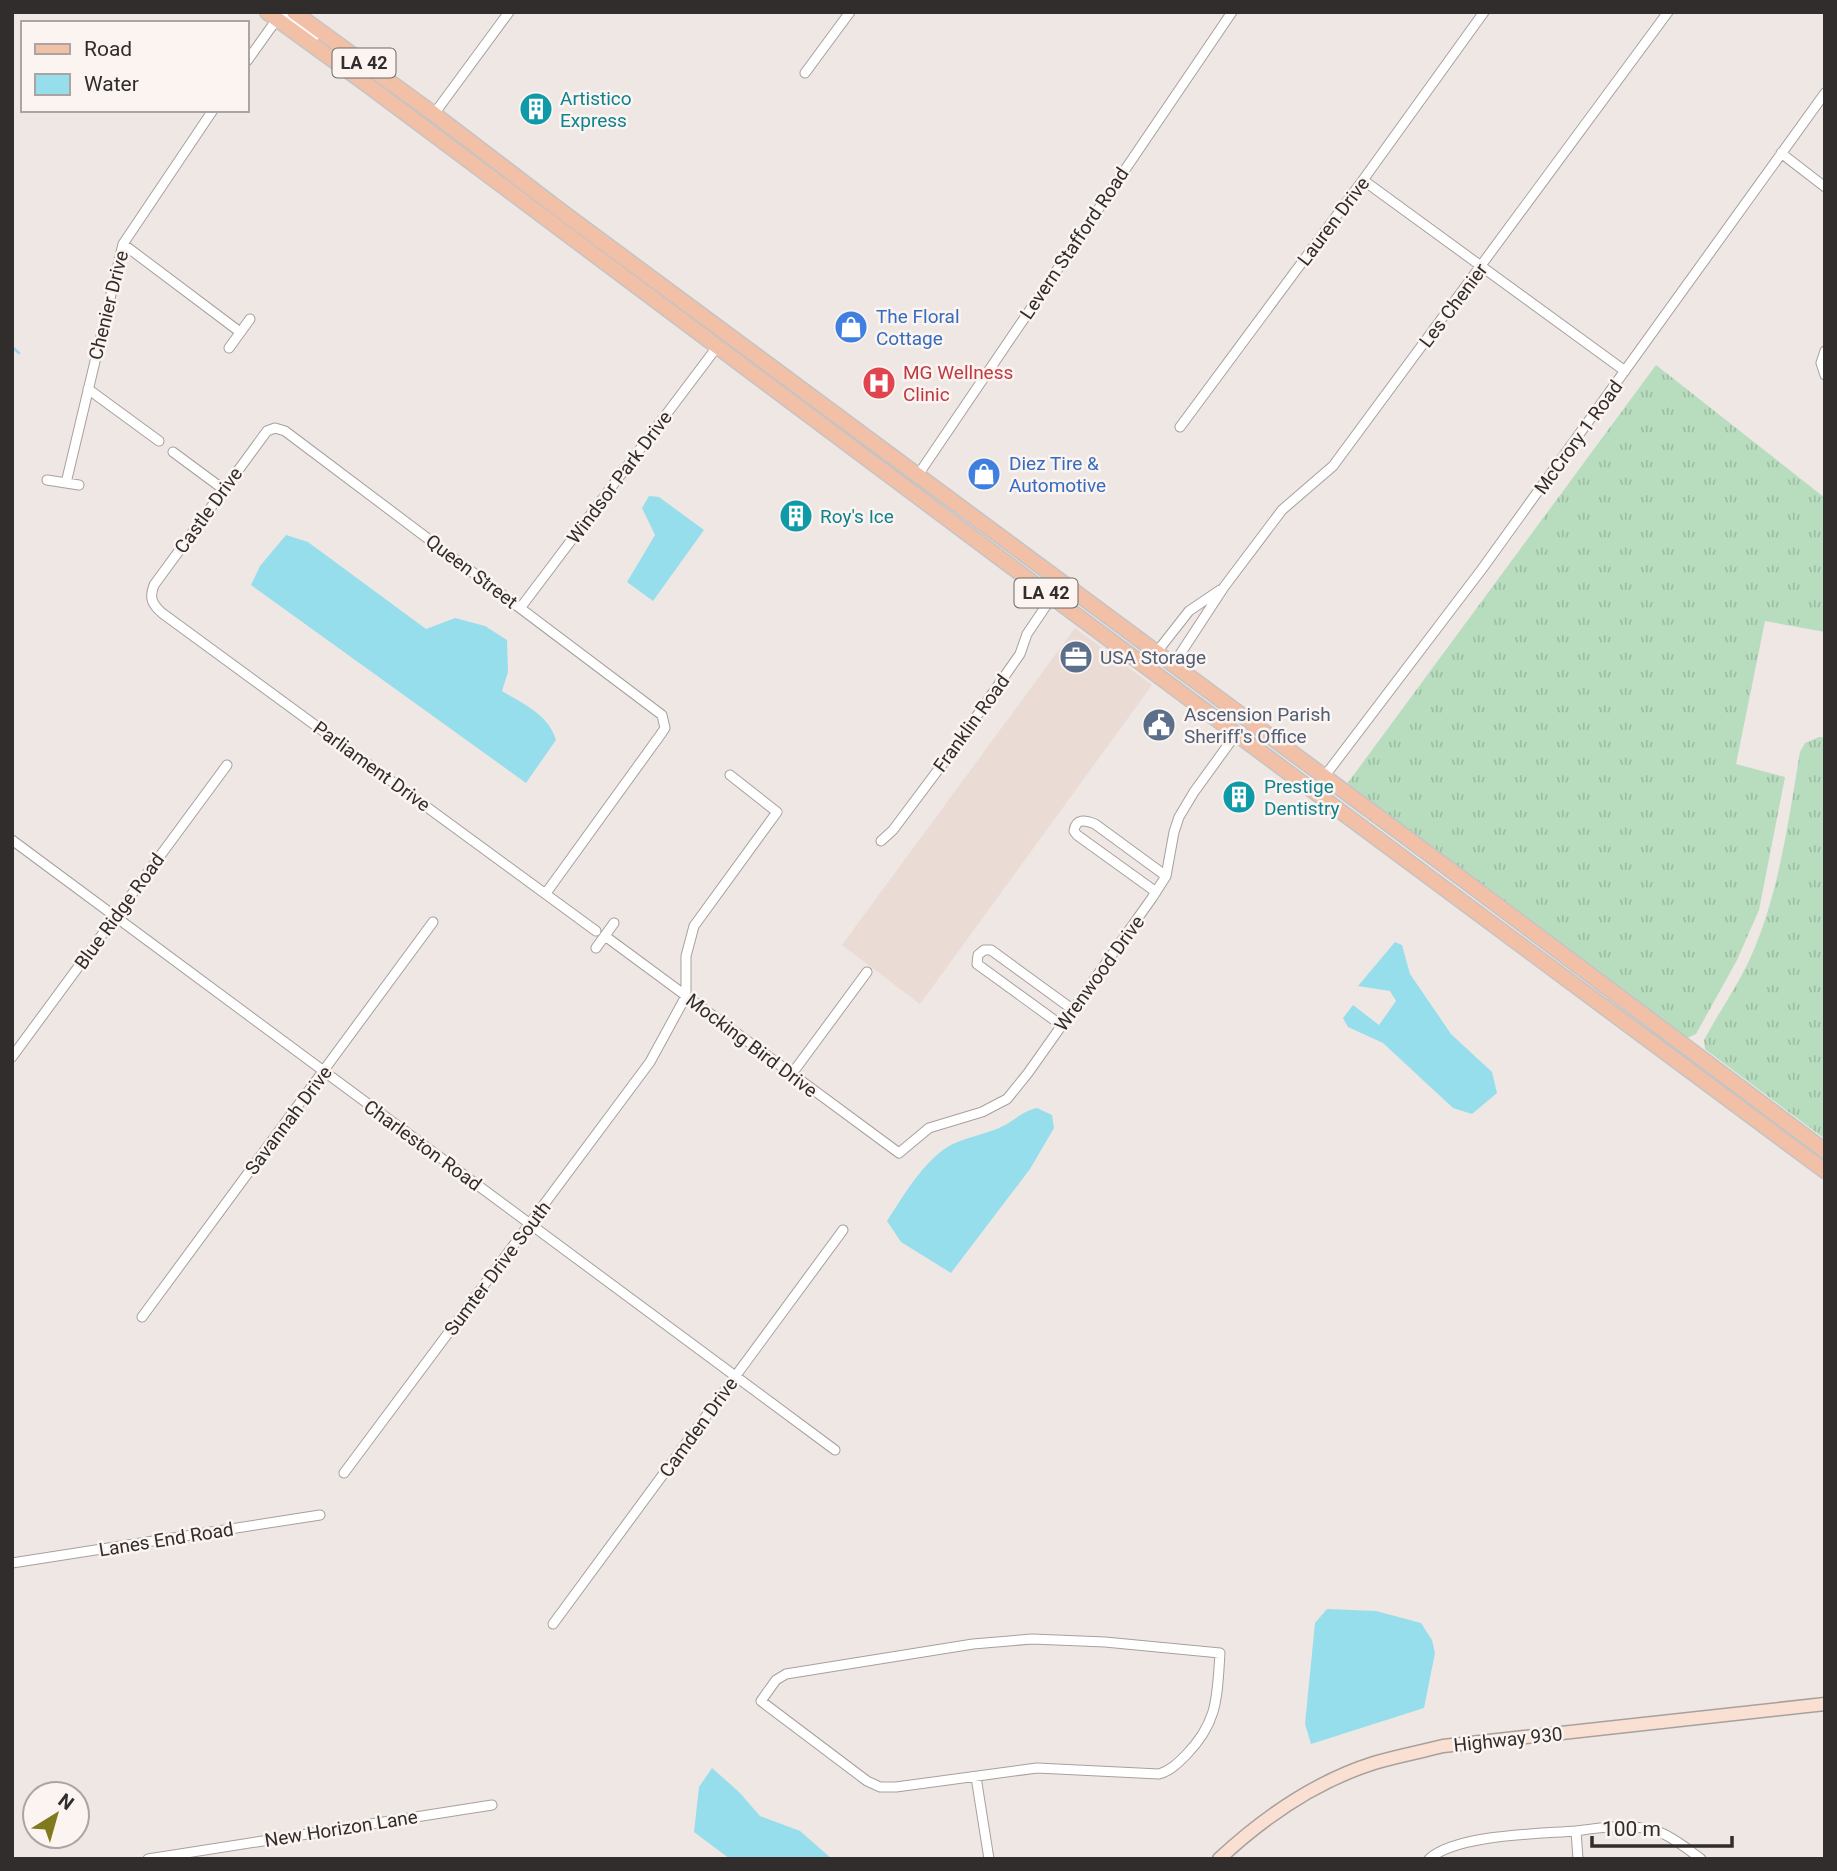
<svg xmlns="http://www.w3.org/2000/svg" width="1837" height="1871" font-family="Roboto,sans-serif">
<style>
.built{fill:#eadbd4}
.grass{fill:url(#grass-tufts)}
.water{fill:#97deed}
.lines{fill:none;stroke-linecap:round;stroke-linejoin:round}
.stream{stroke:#97deed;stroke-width:2.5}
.street-casing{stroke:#a7a19d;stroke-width:11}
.secondary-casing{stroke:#a7a19d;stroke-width:15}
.primary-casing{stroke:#c5c4c4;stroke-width:17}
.street{stroke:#fff;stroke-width:9}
.secondary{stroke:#f9e0d3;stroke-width:12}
.primary{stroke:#f2c0a6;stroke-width:14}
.labels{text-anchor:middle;stroke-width:5;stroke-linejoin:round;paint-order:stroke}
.shield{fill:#fcf4f1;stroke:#6d6967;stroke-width:2}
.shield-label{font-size:18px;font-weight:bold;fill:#302d2c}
.culture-label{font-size:19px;fill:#0d838f;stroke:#fcf4f1;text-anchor:start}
.street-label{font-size:19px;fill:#302d2c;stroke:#fcf4f1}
.shop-label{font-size:19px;fill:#366cbe;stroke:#fcf4f1;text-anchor:start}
.health-label{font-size:19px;fill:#be3a42;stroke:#fcf4f1;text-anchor:start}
.service-label{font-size:19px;fill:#4e5e75;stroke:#fcf4f1;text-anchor:start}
</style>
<defs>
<pattern id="grass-tufts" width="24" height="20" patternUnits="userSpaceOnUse" patternTransform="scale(1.75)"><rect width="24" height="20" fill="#b7dcbe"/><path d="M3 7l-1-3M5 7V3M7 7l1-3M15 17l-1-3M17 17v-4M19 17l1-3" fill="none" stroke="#9ebda3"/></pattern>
</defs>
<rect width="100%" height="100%" fill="#eee7e4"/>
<path class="built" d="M1075,628L1152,685L920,1004L842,945Z"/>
<path class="grass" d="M1656,365L1825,498V632L1765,621L1736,764L1785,777L1759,910L1737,960L1696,1034L1687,1038L1347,784Z
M1819,737H1825V1139L1705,1049L1704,1040C1718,1014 1736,988 1749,961C1779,895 1788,823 1800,752L1805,743Z"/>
<path class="water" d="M649,496L659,497L704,530L653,601L627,582L655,535L642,508Z
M286,535L308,542L426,629L455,618L485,626L507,640L508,672L502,691C523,704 549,715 556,740L526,783L251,585L260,566Z
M1395,942L1402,945L1410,974L1451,1034L1492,1072L1497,1093L1472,1114L1453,1108L1383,1043L1348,1027L1343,1018L1353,1005L1379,1025L1396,1001L1390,991L1358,986Z
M1037,1108L1052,1115L1054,1128L1030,1169L951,1273L901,1242L887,1221C904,1195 922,1163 949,1146C961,1139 985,1134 999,1128C1013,1122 1022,1111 1037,1108Z
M1327,1609L1376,1611L1421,1623L1432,1640L1435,1653L1424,1708L1311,1744L1305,1724L1315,1623Z
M712,1768L739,1792L760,1816L800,1831L832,1859H730L694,1832L699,1787Z"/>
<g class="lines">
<path class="stream" d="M12,347L19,353"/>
<defs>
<path id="street" d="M247,61L277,19L289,18L315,36
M805,73L850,12
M434,114L509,12
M1781,153L1825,187
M1363,180L1625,371
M123,244L240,332
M229,348L250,319
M1825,351L1821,363L1825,375
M88,389L159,441
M1180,427L1363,180L1484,12
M173,452L223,489
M918,475L1232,12
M47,480L79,485
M66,483L123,244L213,110
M521,607L717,347
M1156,653L1189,611L1220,590
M1173,665L1224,587L1282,510L1333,466L1668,12
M1324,777L1482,569L1825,93
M12,840L835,1450
M881,841L893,830L953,750L1020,654L1027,634L1052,597
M1156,892L1077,835L1074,831C1076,818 1085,820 1095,824L1166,876
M546,893L661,734L665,728L662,715L285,431L275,428L267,431L154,585C149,598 152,604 162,613L596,931
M605,936L899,1153L929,1128L982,1112L1007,1099L1028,1073L1152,898L1166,876L1174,832L1179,817L1194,792L1236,734
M596,948L614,923
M1061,1025L977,964L978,955L984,950H991L1072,1009
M12,1057L227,765
M791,1075L867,972
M142,1317L433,922
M344,1473L650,1062L686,996V956L694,926L777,812L730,775
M12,1563L320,1515
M553,1624L843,1230
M1032,1639L1105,1642L1220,1653C1217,1698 1218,1722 1186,1755C1178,1763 1170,1771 1159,1774L1037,1768L896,1787H880L867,1781L761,1701L776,1680L786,1674L973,1644Z
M976,1777L989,1859
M1576,1831C1603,1827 1633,1823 1659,1832C1673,1837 1689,1850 1701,1859
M148,1859L492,1805
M1429,1859C1457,1834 1539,1834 1576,1831L1578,1859"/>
<path id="secondary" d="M1219,1859C1263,1818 1317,1781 1374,1763C1397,1756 1420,1752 1443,1746L1825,1704"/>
<path id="primary" d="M267,12L369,86L1052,597L1825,1171
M294,12L434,114L561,211L1441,863L1825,1151"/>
</defs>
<use href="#street" class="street-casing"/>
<use href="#secondary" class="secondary-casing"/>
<use href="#primary" class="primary-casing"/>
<use href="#street" class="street"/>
<use href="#secondary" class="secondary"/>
<use href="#primary" class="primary"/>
</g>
<defs>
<symbol id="building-disc" viewBox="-11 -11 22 22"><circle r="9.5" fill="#0f9aa8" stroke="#fcf4f1"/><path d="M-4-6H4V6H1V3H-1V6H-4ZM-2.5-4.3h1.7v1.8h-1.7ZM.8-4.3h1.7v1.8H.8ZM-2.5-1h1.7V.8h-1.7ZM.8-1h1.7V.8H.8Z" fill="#fff"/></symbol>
<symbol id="shop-disc" viewBox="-11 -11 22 22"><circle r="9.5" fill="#3f7fe0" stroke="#fcf4f1"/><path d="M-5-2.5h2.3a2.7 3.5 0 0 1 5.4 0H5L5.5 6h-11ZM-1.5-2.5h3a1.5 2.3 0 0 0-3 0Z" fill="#fff"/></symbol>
<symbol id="hospital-disc" viewBox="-11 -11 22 22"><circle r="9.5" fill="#e0444e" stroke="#fcf4f1"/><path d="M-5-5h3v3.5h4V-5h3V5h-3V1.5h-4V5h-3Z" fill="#fff"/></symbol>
<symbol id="office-disc" viewBox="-11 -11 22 22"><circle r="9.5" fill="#5c6f8a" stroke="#fcf4f1"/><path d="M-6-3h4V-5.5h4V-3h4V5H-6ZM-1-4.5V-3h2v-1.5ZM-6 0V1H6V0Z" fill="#fff"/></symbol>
<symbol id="civic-disc" viewBox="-11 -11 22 22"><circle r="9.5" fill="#5c6f8a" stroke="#fcf4f1"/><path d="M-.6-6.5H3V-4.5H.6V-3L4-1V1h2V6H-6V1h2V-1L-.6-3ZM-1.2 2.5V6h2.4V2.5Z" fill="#fff"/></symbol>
</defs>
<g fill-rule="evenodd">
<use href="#building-disc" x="517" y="90" width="38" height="38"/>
<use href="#shop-disc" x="832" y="308" width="38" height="38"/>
<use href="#hospital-disc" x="860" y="364" width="38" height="38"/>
<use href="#shop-disc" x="965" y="455" width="38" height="38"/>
<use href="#building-disc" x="777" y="497" width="38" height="38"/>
<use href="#office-disc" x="1057" y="638" width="38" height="38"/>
<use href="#civic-disc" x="1140" y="706" width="38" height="38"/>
<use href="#building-disc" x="1220" y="778" width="38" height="38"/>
</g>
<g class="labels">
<g class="shield">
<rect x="332.5" y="48.5" width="63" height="29" rx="5"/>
<rect x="1014.5" y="578.5" width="63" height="29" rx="5"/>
</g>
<g class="shield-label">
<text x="364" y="69">LA 42</text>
<text x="1046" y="599">LA 42</text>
</g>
<g class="culture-label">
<text x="560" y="105">Artistico<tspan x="560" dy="22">Express</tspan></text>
<text x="820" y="523">Roy's Ice</text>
<text x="1264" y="793">Prestige<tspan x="1264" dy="22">Dentistry</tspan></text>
</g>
<g class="street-label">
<text transform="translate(1333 221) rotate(-53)" y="7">Lauren Drive</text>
<text transform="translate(1074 243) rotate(-56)" y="7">Levern Stafford Road</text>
<text transform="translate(108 305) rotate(-76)" y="7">Chenier Drive</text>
<text transform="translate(1453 305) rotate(-53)" y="7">Les Chenier</text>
<text transform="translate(1578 437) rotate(-54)" y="7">McCrory 1 Road</text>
<text transform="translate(619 477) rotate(-53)" y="7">Windsor Park Drive</text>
<text transform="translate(208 510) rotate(-54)" y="7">Castle Drive</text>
<text transform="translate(472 571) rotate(37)" y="7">Queen Street</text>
<text transform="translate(971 723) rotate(-54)" y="7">Franklin Road</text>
<text transform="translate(372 766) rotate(36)" y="7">Parliament Drive</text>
<text transform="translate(119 911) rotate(-54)" y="7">Blue Ridge Road</text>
<text transform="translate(1099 973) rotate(-54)" y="7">Wrenwood Drive</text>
<text transform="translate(752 1045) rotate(37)" y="7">Mocking Bird Drive</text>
<text transform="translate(288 1120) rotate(-53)" y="7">Savannah Drive</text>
<text transform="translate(423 1145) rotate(36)" y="7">Charleston Road</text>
<text transform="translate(497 1268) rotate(-53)" y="7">Sumter Drive South</text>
<text transform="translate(698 1427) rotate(-54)" y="7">Camden Drive</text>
<text transform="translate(166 1539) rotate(-9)" y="7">Lanes End Road</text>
<text transform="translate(1508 1739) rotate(-6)" y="7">Highway 930</text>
<text transform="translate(341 1828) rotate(-9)" y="7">New Horizon Lane</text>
</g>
<g class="shop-label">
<text x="876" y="323">The Floral<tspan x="876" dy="22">Cottage</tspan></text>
<text x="1009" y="470">Diez Tire &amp;<tspan x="1009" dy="22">Automotive</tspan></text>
</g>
<g class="health-label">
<text x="903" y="379">MG Wellness<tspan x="903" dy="22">Clinic</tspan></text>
</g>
<g class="service-label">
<text x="1100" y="664">USA Storage</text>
<text x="1184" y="721">Ascension Parish<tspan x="1184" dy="22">Sheriff's Office</tspan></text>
</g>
</g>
<rect width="1837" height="1871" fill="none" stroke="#302d2c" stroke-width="28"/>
<rect x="21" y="21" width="228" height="91" fill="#fcf4f1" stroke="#aaa4a2" stroke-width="2"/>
<rect x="35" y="44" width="35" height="10" fill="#f2c0a6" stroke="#aaa4a2" stroke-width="2"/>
<text x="84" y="56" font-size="21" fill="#302d2c">Road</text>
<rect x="35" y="74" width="35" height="21" fill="#97deed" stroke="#aaa4a2" stroke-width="2"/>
<text x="84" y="91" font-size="21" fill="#302d2c">Water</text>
<g transform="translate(56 1815) rotate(37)"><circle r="33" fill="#fcf4f1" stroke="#aaa4a2" stroke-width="2"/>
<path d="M0-5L12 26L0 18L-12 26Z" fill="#81791e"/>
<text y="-10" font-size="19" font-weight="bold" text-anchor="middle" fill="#302d2c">N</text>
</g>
<path d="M1592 1836v10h140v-10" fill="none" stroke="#302d2c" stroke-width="3.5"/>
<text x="1602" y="1836" font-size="21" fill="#302d2c" stroke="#fcf4f1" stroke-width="5" paint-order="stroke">100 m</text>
</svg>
